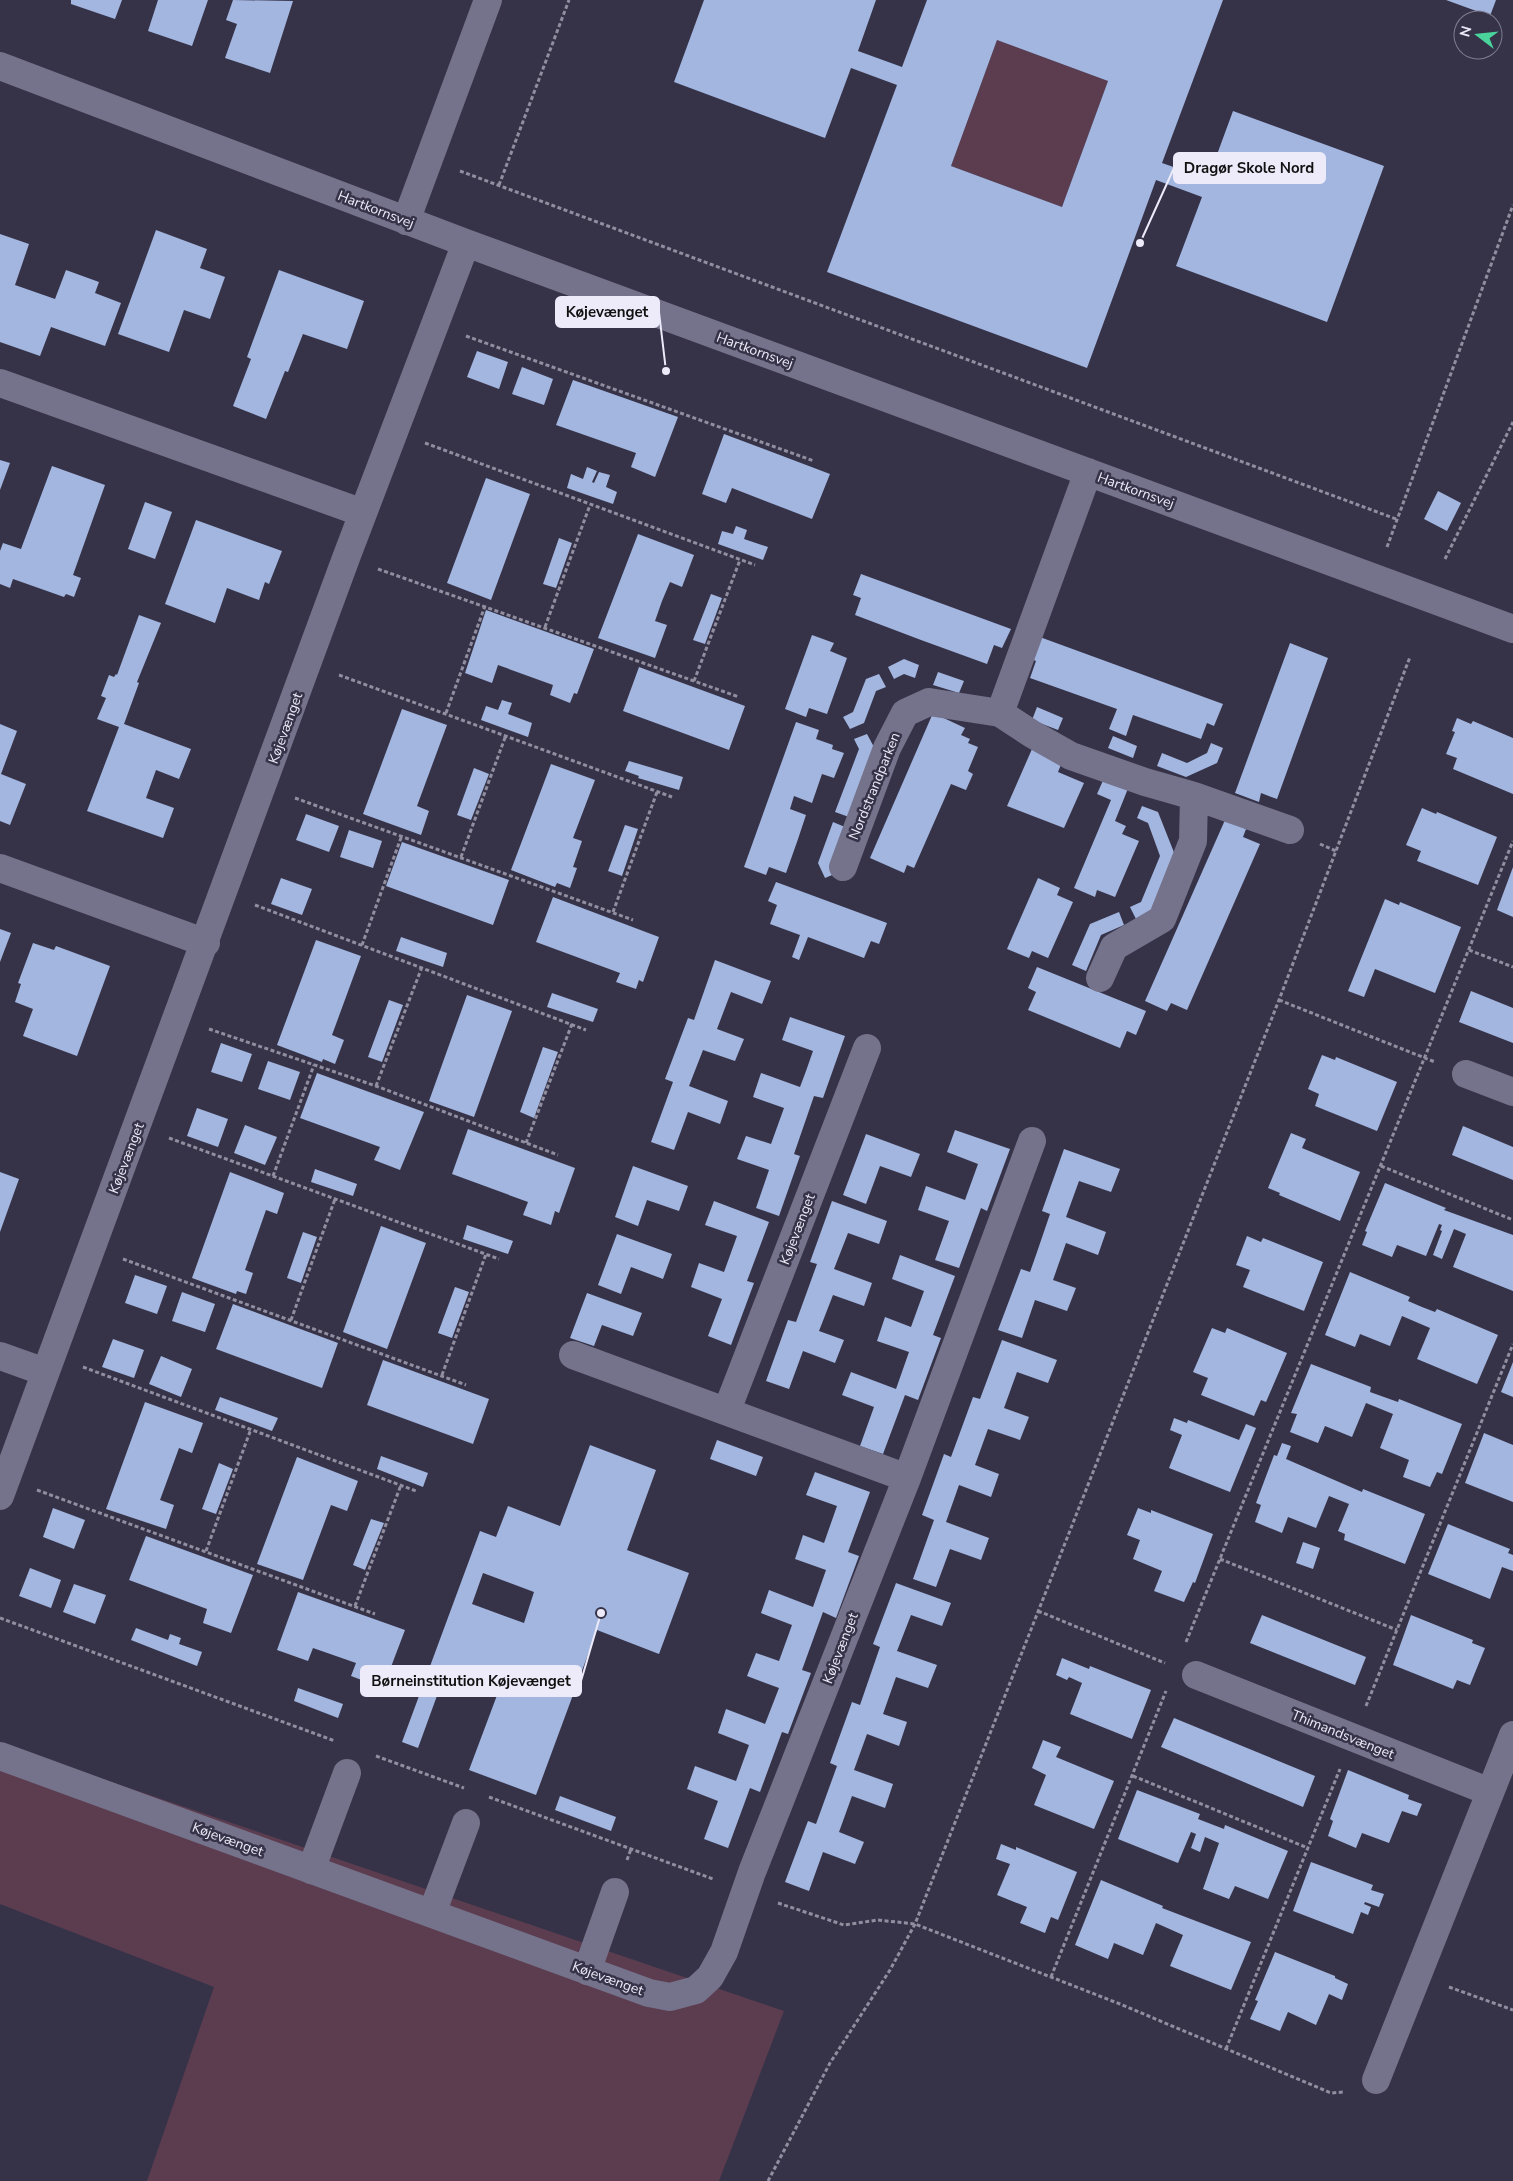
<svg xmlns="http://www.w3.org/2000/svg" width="1513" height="2181" font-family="'Nunito Sans',sans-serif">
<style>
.green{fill:#5c3d50}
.building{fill:#a3b6df;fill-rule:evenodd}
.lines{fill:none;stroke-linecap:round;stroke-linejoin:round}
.path{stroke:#918ea0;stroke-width:3;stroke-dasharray:4 2.5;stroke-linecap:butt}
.minor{stroke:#75728b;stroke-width:28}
.labels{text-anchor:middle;stroke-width:5;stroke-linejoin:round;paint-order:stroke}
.street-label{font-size:14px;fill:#edebf9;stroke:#363349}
.leader{fill:none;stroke:#edebf9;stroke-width:2}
.callout-dot{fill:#edebf9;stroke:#363349;stroke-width:2}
.callout{fill:#edebf9;stroke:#edebf9;stroke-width:2}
.callout-label{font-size:15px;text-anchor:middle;font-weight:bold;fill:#111}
</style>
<rect width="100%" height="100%" fill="#363349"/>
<path class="green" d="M997,40L1108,81L1062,207L951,166Z
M0,1744L784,2011L719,2181H147L214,1987L0,1904Z"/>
<path class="building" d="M71,0H122L115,19L71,4Z
M158,0H208L192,46L148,31Z
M233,0L293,1L270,73L225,58L237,24L226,20Z
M704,0H876L858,51L902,67L927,0H1223L1162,163L1208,179L1233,111L1384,166L1327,322L1176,266L1202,197L1156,180L1087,368L827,272L897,85L851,68L825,138L674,82ZM997,40L1108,81L1062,207L951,166Z
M1446,0H1496L1490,16Z
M156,230L207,249L200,268L225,277L210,319L184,310L169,352L118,334Z
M0,234L29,244L15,285L55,299L66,270L99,282L95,293L121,303L105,346L51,327L40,356L0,342Z
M279,270L364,301L347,349L303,334L288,372L285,371L266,419L233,406L251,359L247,357Z
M477,351L508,362L499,389L467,377Z
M522,367L553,379L544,405L512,394Z
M573,380L678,417L655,477L631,467L636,453L556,425Z
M724,434L830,474L812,519L732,488L726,503L702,494Z
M0,460L10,463L0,490Z
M52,466L105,485L73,575L81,578L74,597L66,594L64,597L13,579L10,588L0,584V551L3,543L21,549Z
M587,467L597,471L592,482L594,483L599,472L610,475L606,487L617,492L613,504L567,488L571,474L583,479Z
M486,478L530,494L491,600L447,583Z
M1438,491L1461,503L1447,531L1424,519Z
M145,502L172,512L155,559L128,549Z
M196,520L282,551L269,584L265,582L259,600L227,588L215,623L165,604Z
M736,526L747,530L744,539L768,547L763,560L718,544L722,531L733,534Z
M638,534L694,555L682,587L670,582L662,601L655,621L667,625L655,658L598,638Z
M559,538L572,543L556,588L543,584Z
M861,574L1011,629L1002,648L994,645L987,664L921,640L855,615L861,598L853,595Z
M711,594L722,598L705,644L693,640Z
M486,610L594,649L577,694L574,693L570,703L550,695L553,685L498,665L492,683L465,673Z
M139,615L161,623L137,682L139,683L124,724L191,749L179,779L156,770L146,798L174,808L163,838L87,811L119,727L97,719L106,698L101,696L109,675L114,677L116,674L117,675Z
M812,635L834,643L830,651L847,658L827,714L809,708L806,717L785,709Z
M1037,636L1223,704L1214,726L1207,723L1201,739L1133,715L1126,736L1109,729L1117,709L1030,678L1036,661L1029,658Z
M1290,643L1328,658L1277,799L1261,793L1259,802L1235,793Z
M904,659L919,665L915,678L904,674L894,679L888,667Z
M639,667L745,706L729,750L623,711Z
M938,672L964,681L959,693L933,685Z
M879,674L886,687L876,691L864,723L850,729L843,717L853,712L866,679Z
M502,700L512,703L508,714L532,723L528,737L481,720L486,706L498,710Z
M1037,707L1063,718L1058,730L1032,720Z
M402,709L447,725L417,806L429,811L421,835L363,814Z
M933,713L965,728L961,735L970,739L968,743L978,747L968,771L973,774L966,790L951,784L914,868L907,865L904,873L870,858Z
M1457,718L1471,724L1473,721L1513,738V794L1453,769L1457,758L1446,754L1455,732L1452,731Z
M796,722L819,730L816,739L833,745L832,749L844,753L834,778L822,774L812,803L794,796L790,809L806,815L797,842L786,873L769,867L766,875L744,867Z
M0,724L17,731L1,774L26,784L10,825L0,821Z
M867,734L875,749L849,817L835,812L859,749L854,739Z
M1113,736L1137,746L1133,758L1108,748Z
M1211,743L1223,748L1217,763L1186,777L1157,766L1162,753L1187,763L1207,753Z
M1032,749L1062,762L1058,772L1084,783L1064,828L1007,806Z
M629,761L683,777L679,790L638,778L639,776L625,771Z
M551,764L595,780L573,838L582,841L573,867L577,868L570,888L557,883L555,887L511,870Z
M474,768L489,774L471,820L457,815Z
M1105,776L1129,786L1115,821L1126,826L1122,834L1139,841L1115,897L1097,890L1095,897L1074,888L1111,800L1097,794Z
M1142,806L1158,812L1175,855L1152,913L1136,919L1130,907L1141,902L1160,856L1148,823L1137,818Z
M1422,808L1436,814L1437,812L1497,837L1478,885L1417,861L1421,851L1406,845Z
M306,814L339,826L329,852L296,840Z
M1225,820L1246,829L1243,837L1260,844L1187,1010L1171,1003L1167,1011L1145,1001Z
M833,822L845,827L837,873L825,878L818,863Z
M625,825L638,829L622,876L608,871Z
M349,830L382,841L373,868L340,857Z
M402,842L509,880L493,925L386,886Z
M1513,867V917L1497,910Z
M281,878L312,889L302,915L271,904Z
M1038,878L1060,888L1057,895L1073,902L1048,958L1032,951L1029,958L1007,949Z
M776,882L887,923L879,944L871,941L864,958L808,937L799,960L792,957L800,935L770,924L777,905L768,901Z
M553,897L659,937L643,982L639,980L636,989L616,982L620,973L536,942Z
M1385,899L1399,905L1400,902L1461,927L1435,993L1375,969L1364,997L1348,991Z
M1119,912L1124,925L1101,935L1086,971L1072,965L1090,924Z
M0,929L11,933L0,962Z
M401,937L447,953L443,967L396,951Z
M316,940L361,956L332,1035L344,1040L335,1064L323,1059L322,1062L277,1045Z
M33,943L54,950L56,946L110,966L77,1056L23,1036L33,1009L15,1002L21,984L18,983Z
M715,960L771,981L762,1004L731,992L717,1029L744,1039L735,1061L703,1050L689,1086L728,1101L720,1124L688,1112L674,1150L651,1142L673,1082L665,1079L688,1018L694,1020Z
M1037,967L1146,1011L1136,1035L1127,1031L1120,1048L1028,1010L1036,992L1028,988Z
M1471,991L1513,1008V1043L1459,1022Z
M552,993L598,1009L593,1022L547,1007Z
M467,995L512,1011L474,1117L429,1101Z
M389,1000L403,1005L382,1062L368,1057Z
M790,1017L845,1036L823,1098L814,1096L794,1154L800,1156L779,1216L756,1208L769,1170L737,1159L746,1136L771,1144L784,1108L753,1097L761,1073L800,1087L806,1071L813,1051L782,1040Z
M221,1043L252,1054L242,1082L211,1072Z
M543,1047L558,1052L534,1118L520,1112Z
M1322,1055L1335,1060L1336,1057L1397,1082L1377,1131L1315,1106L1319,1094L1308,1089Z
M268,1061L300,1072L290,1100L258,1089Z
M317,1073L424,1112L400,1170L374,1160L380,1147L300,1118Z
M197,1108L228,1119L218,1147L187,1136Z
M245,1125L277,1137L265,1165L234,1153Z
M1463,1126L1513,1147V1180L1452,1155Z
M468,1129L575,1168L559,1213L555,1211L551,1225L523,1215L528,1202L452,1174Z
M955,1130L1010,1149L987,1211L981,1208L959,1268L935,1260L949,1221L918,1210L926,1186L965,1200L978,1164L947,1152Z
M1291,1133L1306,1139L1302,1148L1360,1172L1340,1221L1279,1195L1280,1193L1268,1188Z
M866,1134L920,1154L911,1177L880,1166L866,1204L843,1195Z
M1064,1149L1120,1169L1111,1192L1079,1181L1066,1217L1106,1232L1098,1255L1066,1243L1053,1280L1076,1288L1067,1311L1035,1300L1022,1338L998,1330L1021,1269L1030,1272L1036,1255L1050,1214L1042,1211Z
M633,1166L688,1186L679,1211L647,1200L638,1226L615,1217Z
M315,1169L357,1184L353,1196L311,1182Z
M0,1172L19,1179L0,1232Z
M230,1172L284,1193L277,1214L266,1210L245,1270L253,1273L246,1294L237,1291L236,1294L192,1278Z
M1385,1183L1446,1208L1444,1210L1513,1235V1291L1453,1267L1466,1234L1454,1229L1442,1259L1433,1255L1442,1231L1440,1230L1442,1225L1439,1224L1426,1256L1397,1245L1392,1257L1362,1245L1367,1232L1365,1231Z
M714,1201L769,1222L747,1281L754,1283L731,1345L708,1336L722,1299L691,1287L699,1263L724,1272L737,1236L705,1225Z
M832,1201L887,1221L879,1244L848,1233L834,1269L872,1283L864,1306L833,1295L819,1331L844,1340L835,1363L803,1351L789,1389L766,1381L788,1320L796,1322L817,1264L810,1262Z
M467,1225L513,1241L508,1254L463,1239Z
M381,1226L426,1243L387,1349L343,1332Z
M303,1232L317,1237L301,1283L287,1278Z
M617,1234L672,1254L663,1279L631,1267L621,1294L598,1285Z
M1247,1236L1261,1242L1263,1238L1323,1262L1304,1311L1243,1287L1250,1270L1236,1265Z
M900,1255L955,1276L933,1335L941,1338L918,1400L905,1395L883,1454L860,1446L874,1407L842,1395L851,1372L896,1389L909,1352L877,1341L885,1317L911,1327L924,1291L892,1279Z
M1350,1272L1410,1297L1408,1301L1422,1307L1435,1312L1437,1309L1498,1335L1477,1384L1417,1359L1430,1328L1402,1316L1390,1346L1360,1334L1355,1347L1325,1335Z
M135,1275L167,1286L157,1314L125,1303Z
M455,1287L469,1292L452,1338L438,1333Z
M182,1292L215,1304L205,1332L172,1321Z
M587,1293L642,1313L633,1336L602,1325L594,1346L570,1338Z
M233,1304L338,1343L322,1388L216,1349Z
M1212,1328L1225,1333L1227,1328L1287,1353L1266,1402L1261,1400L1254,1416L1201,1395L1208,1378L1193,1372Z
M113,1339L144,1350L134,1378L102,1367Z
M1002,1340L1057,1360L1048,1383L1017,1372L1004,1408L1029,1417L1020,1440L988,1429L975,1465L999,1474L991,1497L959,1485L946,1522L989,1538L981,1560L950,1549L936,1587L913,1579L934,1520L922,1515L944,1454L951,1457L973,1397L980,1399Z
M161,1356L192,1369L181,1397L149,1384Z
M383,1360L489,1399L473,1444L367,1405Z
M1513,1362V1397L1501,1392Z
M1311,1364L1371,1387L1370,1392L1398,1402L1399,1399L1462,1424L1442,1474L1437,1472L1430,1487L1403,1477L1409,1460L1380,1448L1393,1414L1366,1403L1352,1437L1325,1426L1318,1443L1290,1432L1297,1414L1291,1413Z
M220,1397L278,1418L272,1431L215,1410Z
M145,1402L203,1423L192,1453L179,1448L171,1470L160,1500L174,1505L166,1529L106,1509Z
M1174,1418L1187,1423L1188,1420L1239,1440L1246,1424L1256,1428L1230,1492L1169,1468L1182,1435L1170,1430Z
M1484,1433L1513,1445V1502L1465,1483Z
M717,1440L763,1457L756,1476L710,1459Z
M1282,1443L1291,1446L1286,1459L1362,1492L1363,1489L1425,1514L1405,1564L1344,1540L1345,1534L1338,1531L1349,1504L1329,1496L1316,1528L1288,1517L1282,1533L1255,1522L1261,1505L1256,1503L1274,1455L1277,1456Z
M590,1445L656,1470L627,1550L689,1573L659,1654L597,1630L536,1795L469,1770L499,1690L446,1671L418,1748L402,1742L480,1531L496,1537L508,1506L560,1526ZM483,1573L534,1592L524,1623L472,1604Z
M381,1456L428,1473L423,1487L377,1469Z
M297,1457L358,1481L347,1511L331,1505L303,1580L257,1564Z
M219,1463L233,1469L216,1514L202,1509Z
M815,1472L870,1492L848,1552L859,1556L836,1618L823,1612L802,1670L811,1673L788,1734L782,1732L760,1792L750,1788L728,1848L704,1839L718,1801L687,1789L695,1766L736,1781L749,1745L718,1733L726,1709L765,1724L779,1688L747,1676L756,1653L779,1661L792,1625L761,1613L769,1590L813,1607L826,1570L795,1559L803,1535L824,1543L837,1506L806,1495Z
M53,1508L85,1520L74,1549L43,1537Z
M1138,1508L1151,1513V1510L1213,1534L1195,1583L1193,1582L1184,1602L1154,1591L1162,1571L1133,1559L1140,1540L1127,1535Z
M371,1519L384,1523L365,1570L353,1565Z
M1448,1524L1510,1549L1508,1553L1513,1555V1571L1502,1567L1490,1599L1428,1574Z
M146,1536L253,1575L231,1633L203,1623L207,1609L129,1580Z
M1303,1542L1320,1548L1313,1569L1296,1563Z
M30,1568L61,1580L51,1608L19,1596Z
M896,1583L951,1603L942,1626L911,1615L897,1651L937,1665L928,1688L896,1677L883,1714L907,1722L899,1746L867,1734L854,1770L893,1784L885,1808L852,1796L839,1832L864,1842L855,1864L823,1852L809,1891L785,1882L808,1821L816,1824L837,1766L830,1763L852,1702L860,1705L880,1647L873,1644Z
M74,1584L106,1595L95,1624L63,1612Z
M298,1592L405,1630L383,1688L351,1676L356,1663L313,1648L308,1661L277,1650Z
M1262,1615L1366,1657L1355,1685L1250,1643Z
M1411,1615L1473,1640L1472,1643L1485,1648L1470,1685L1457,1680L1453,1689L1393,1665Z
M136,1628L168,1640L170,1634L181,1638L179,1644L202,1652L197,1666L131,1640Z
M1062,1658L1089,1669L1090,1666L1151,1690L1132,1739L1070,1714L1082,1683L1069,1677L1067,1680L1056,1675Z
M298,1688L343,1704L338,1718L294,1701Z
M1174,1718L1315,1776L1303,1807L1161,1747Z
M1043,1740L1061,1747L1056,1757L1114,1781L1094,1829L1034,1805L1046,1775L1032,1768Z
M1348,1770L1409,1795L1408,1799L1422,1804L1417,1816L1402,1811L1389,1843L1362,1833L1356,1848L1328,1836L1333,1821L1330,1819Z
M1137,1790L1200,1814L1198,1819L1224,1829L1225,1825L1288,1851L1268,1899L1235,1886L1229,1899L1203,1889L1219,1843L1205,1837L1200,1852L1191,1848L1196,1834L1191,1832L1178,1863L1118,1839Z
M560,1796L616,1817L611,1831L555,1810Z
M1001,1844L1016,1850V1847L1077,1872L1058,1920L1051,1917L1045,1933L1020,1923L1027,1907L997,1895L1010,1864L996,1859Z
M1311,1862L1373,1885L1371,1890L1384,1894L1379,1907L1365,1902L1364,1904L1371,1907L1368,1915L1361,1912L1353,1934L1293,1911Z
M1101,1880L1163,1906L1162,1908L1251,1942L1231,1990L1170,1966L1183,1935L1156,1923L1143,1955L1114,1943L1108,1959L1075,1945Z
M1275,1952L1335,1976V1978L1348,1984L1342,2000L1329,1994L1316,2025L1288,2012L1280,2031L1250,2019L1258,2001L1255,2000Z"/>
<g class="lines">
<path class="path" d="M460,171L1396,519
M499,185L569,0
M466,336L814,461
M425,443L755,565
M1387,547L1513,205
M1445,559L1513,422
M378,569L739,697
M545,627L590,505
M339,675L672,797
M694,681L740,560
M446,713L485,606
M295,798L633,920
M1320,844L1336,851
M461,857L506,735
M255,905L586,1030
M613,912L657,792
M362,945L402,835
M1469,950L1513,967
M1279,1000L1435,1062
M209,1029L376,1086L558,1155
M376,1086L422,967
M169,1138L499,1259
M526,1143L572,1024
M1381,1166L1513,1220
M273,1176L314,1065
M123,1259L466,1385
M291,1320L335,1199
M83,1367L416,1491
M442,1375L486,1254
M37,1490L375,1614
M206,1551L251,1429
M1220,1559L1397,1630
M355,1606L401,1485
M1038,1611L1165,1663
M0,1618L335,1741
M1186,1642L1513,841
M1366,1706L1513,1344
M376,1756L464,1788
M1133,1776L1308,1848
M489,1797L713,1879
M627,1860L631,1849
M778,1903L844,1925L878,1920L915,1924L1120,2004L1331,2093L1344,2092
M1051,1977L1166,1691
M1449,1987L1513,2010
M1226,2049L1340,1769
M768,2181L830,2063L890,1970L915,1924L1279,1000L1410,657"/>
<path class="minor" d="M0,66L466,243L1513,629
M406,221L488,0
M0,383L363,513
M1000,713L1088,472
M1194,796L1290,830
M843,867L887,748L905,713L929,702L1000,713L1032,734L1071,756L1145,782L1194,796L1193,841L1162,919L1114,947L1100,978
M0,868L206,943
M1466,1074L1513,1092
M573,1355L907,1478
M0,1356L45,1372
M727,1410L867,1048
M0,1496L346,558L466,243
M1196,1675L1490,1792
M0,1756L649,1993L670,1997L696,1990L710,1977L724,1952L752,1872L907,1478L1032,1141
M311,1870L347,1773
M432,1913L466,1823
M587,1971L615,1892
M1376,2080L1513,1735"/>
</g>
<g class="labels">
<g class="street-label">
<text transform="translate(376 209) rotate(21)" y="5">Hartkornsvej</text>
<text transform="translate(755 350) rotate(20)" y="5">Hartkornsvej</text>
<text transform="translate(1136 490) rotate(20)" y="5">Hartkornsvej</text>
<text transform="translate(285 728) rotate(-70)" y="5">Køjevænget</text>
<text transform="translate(874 786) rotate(-68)" y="5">Nordstrandparken</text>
<text transform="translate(126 1158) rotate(-69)" y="5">Køjevænget</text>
<text transform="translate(797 1229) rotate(-69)" y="5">Køjevænget</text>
<text transform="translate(840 1648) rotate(-69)" y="5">Køjevænget</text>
<text transform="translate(1343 1734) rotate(22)" y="5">Thimandsvænget</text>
<text transform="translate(228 1839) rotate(20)" y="5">Køjevænget</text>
<text transform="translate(608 1978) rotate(20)" y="5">Køjevænget</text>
</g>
</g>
<path class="leader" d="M1140 243L1174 168M666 371L659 312M601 1613L581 1681"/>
<g class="callout-dot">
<circle cx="1140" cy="243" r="5"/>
<circle cx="666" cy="371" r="5"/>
<circle cx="601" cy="1613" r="5"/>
</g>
<g class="callout">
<rect x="1174" y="153" width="151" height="30" rx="5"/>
<rect x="556" y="297" width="103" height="30" rx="5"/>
<rect x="361" y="1666" width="220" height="30" rx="5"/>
</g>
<g class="callout-label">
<text x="1249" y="173">Dragør Skole Nord</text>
<text x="607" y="317">Køjevænget</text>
<text x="471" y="1686">Børneinstitution Køjevænget</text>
</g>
<g transform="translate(1478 35) rotate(286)"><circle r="24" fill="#363349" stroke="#7f7d8f"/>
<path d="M0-4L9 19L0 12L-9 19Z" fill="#4ad49c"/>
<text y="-8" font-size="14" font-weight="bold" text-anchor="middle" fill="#edebf9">N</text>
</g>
</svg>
